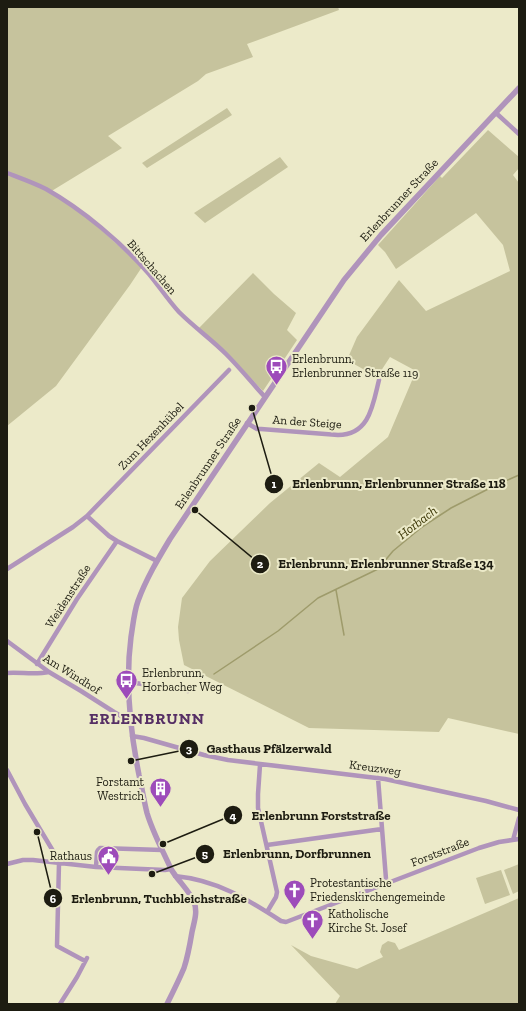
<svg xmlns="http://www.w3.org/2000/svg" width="526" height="1011" font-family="'Zilla Slab',serif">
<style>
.green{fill:#c6c39d}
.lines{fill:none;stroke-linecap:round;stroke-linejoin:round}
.stream{stroke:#9e9b6b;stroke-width:1.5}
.minor{stroke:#b094bb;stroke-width:4.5}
.tertiary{stroke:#b094bb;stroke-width:5.5}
.labels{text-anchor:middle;stroke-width:4;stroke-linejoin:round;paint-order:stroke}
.street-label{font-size:12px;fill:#1d1c11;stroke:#eceac9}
.poi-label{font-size:12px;fill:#1d1c11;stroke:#eceac9;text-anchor:start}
.water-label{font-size:13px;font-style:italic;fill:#373200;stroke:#eceac9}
.district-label{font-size:16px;font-weight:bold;letter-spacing:1px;fill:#562f65;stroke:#eceac9}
.leader{fill:none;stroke:#1d1c11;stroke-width:1.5}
.callout-dot{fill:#1d1c11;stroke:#eceac9;stroke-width:1.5}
.mark-label{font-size:12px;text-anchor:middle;font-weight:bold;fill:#fff}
.callout-label{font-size:13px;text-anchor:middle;font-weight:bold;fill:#1d1c11;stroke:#eceac9;stroke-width:4;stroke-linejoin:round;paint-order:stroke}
</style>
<rect width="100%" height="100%" fill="#eceac9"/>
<path class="green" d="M7,7H338L339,10L247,44L253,57L206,74L198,81L108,136L122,148L50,192L87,217L142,267L130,285L56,386L7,426Z
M227,108L232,115L147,168L142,163Z
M488,130L519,157V168L513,175L519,183V734L448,718L439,732L309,728L184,665L179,640L178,627L182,598L210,561L270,503L319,463L340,477L388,437L416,371L390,357L377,377L347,360L357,337L399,280L426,311L510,271L503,245L476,213L396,269L385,252L378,245L440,176L442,178Z
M280,157L288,167L205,223L194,213Z
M253,273L274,294L296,313L287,330L297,340L263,391L226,352L199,328Z
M519,864V891L513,894L504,870Z
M501,870L510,895L485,904L476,878Z
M519,898V1004H335L340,996L291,945L311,956L357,969L383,957L380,952L382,945L388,941L395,943L399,950Z"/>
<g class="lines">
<path class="stream" d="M336,590L344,635
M214,674L278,631L318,598L378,569L393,551L422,527L451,508L494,486L519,475"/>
<path class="minor" d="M496,113L519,134
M7,173C20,178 34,183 46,189C83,210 121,242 149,274C159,286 168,300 179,312C194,327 211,339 226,354C240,368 252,383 265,397
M247,423L257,429H261L338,435C370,435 373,404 379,380
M87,516L109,536L117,541L157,561
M7,569L73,527L87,516L229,370
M7,641L49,672L81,691L114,712L121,716L130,717
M37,664L77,599L117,541
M7,673C21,672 35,675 49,672
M129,682L188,691
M132,736L144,738L204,755L228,760L385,779L486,801L519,810
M260,765L258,794V808L277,892L276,897L267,912
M7,770L25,804L56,856L59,863L57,946L85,961
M378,778L386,879L387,883
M513,840L519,818
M267,845L382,829
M7,864L23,860H33L96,867L165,870L171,869
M96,867L97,852L98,850L100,848L162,850
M175,876C217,880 247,899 281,921L286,922L479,848L499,842L519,839
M60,1004L77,977L87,958"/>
<path class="tertiary" d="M167,1004C173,992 179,980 184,968C188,956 190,944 192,932C194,922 198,912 194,902C189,890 178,881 171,869C163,851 153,833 147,813C144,801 142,788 139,775C130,730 125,683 131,637C133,625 134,612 138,601C146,579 158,559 170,539L344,280L381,235L519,88"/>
</g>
<defs>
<symbol id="bus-pin" viewBox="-11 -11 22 30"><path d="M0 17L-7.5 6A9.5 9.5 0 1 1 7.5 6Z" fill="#9d4bba" stroke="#eceac9"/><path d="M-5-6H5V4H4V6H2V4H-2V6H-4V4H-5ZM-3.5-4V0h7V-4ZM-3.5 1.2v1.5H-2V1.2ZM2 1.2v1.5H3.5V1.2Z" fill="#fff"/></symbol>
<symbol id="building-pin" viewBox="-11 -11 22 30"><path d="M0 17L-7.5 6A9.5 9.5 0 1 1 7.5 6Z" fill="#9d4bba" stroke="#eceac9"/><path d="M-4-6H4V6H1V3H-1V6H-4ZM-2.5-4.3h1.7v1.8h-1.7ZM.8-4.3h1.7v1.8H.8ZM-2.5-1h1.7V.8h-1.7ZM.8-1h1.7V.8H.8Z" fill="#fff"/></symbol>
<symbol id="civic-pin" viewBox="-11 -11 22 30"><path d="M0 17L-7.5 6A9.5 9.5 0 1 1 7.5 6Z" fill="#9d4bba" stroke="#eceac9"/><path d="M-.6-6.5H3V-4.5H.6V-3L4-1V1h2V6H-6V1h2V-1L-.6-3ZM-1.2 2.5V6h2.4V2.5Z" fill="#fff"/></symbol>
<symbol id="church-pin" viewBox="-11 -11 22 30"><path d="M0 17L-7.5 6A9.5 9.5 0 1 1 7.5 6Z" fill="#9d4bba" stroke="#eceac9"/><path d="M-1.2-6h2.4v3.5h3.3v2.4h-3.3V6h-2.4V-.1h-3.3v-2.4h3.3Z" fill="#fff"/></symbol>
</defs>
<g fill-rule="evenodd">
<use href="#bus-pin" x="264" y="354" width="25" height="34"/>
<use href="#bus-pin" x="114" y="668" width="25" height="34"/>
<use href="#building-pin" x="148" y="776" width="25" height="34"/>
<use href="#civic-pin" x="96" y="844" width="25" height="34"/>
<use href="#church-pin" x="282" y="878" width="25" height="34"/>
<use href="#church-pin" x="300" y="908" width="25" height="34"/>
</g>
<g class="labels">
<g class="street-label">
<text transform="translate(399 200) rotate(-47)" y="4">Erlenbrunner Straße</text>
<text transform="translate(152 267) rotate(49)" y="4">Bittschachen</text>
<text transform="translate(307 422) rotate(4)" y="4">An der Steige</text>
<text transform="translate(151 436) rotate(-46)" y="4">Zum Hexenhübel</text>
<text transform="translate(208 463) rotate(-56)" y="4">Erlenbrunner Straße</text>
<text transform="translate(68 596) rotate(-57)" y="4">Weidenstraße</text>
<text transform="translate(72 674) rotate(32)" y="4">Am Windhof</text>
<text transform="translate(375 768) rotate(8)" y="4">Kreuzweg</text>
<text transform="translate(440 852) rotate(-21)" y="4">Forststraße</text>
</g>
<g class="poi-label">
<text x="292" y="363">Erlenbrunn,<tspan x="292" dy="14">Erlenbrunner Straße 119</tspan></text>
<text x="142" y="677">Erlenbrunn,<tspan x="142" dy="14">Horbacher Weg</tspan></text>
<text x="144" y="786" text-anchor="end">Forstamt<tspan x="144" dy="14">Westrich</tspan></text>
<text x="92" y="860" text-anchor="end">Rathaus</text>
<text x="310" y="887">Protestantische<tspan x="310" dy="14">Friedenskirchengemeinde</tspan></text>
<text x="328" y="918">Katholische<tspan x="328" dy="14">Kirche St. Josef</tspan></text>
</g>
<g class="water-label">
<text transform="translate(417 522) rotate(-37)" y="5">Horbach</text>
</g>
<g class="district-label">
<text x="147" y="724">ERLENBRUNN</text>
</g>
</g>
<path class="leader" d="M252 408L274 484M195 510L260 564M131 761L189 749M163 844L233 815M152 874L205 854M37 832L53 898"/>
<g class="callout-dot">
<circle cx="252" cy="408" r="4"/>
<circle cx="195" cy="510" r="4"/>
<circle cx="131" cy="761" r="4"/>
<circle cx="163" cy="844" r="4"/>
<circle cx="152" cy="874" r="4"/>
<circle cx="37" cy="832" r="4"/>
<circle cx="274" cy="484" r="10"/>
<circle cx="260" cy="564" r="10"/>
<circle cx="189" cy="749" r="10"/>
<circle cx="233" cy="815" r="10"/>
<circle cx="205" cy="854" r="10"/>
<circle cx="53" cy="898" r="10"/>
</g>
<g class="mark-label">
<text x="274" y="488">1</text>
<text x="260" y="568">2</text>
<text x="189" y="753">3</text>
<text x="233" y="820">4</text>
<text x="205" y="858">5</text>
<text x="53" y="903">6</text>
</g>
<g class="callout-label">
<text x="399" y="488">Erlenbrunn, Erlenbrunner Straße 118</text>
<text x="386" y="568">Erlenbrunn, Erlenbrunner Straße 134</text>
<text x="269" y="753">Gasthaus Pfälzerwald</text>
<text x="321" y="820">Erlenbrunn Forststraße</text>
<text x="297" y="858">Erlenbrunn, Dorfbrunnen</text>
<text x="159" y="903">Erlenbrunn, Tuchbleichstraße</text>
</g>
<rect width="526" height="1011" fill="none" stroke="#1d1c11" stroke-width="16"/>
</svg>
